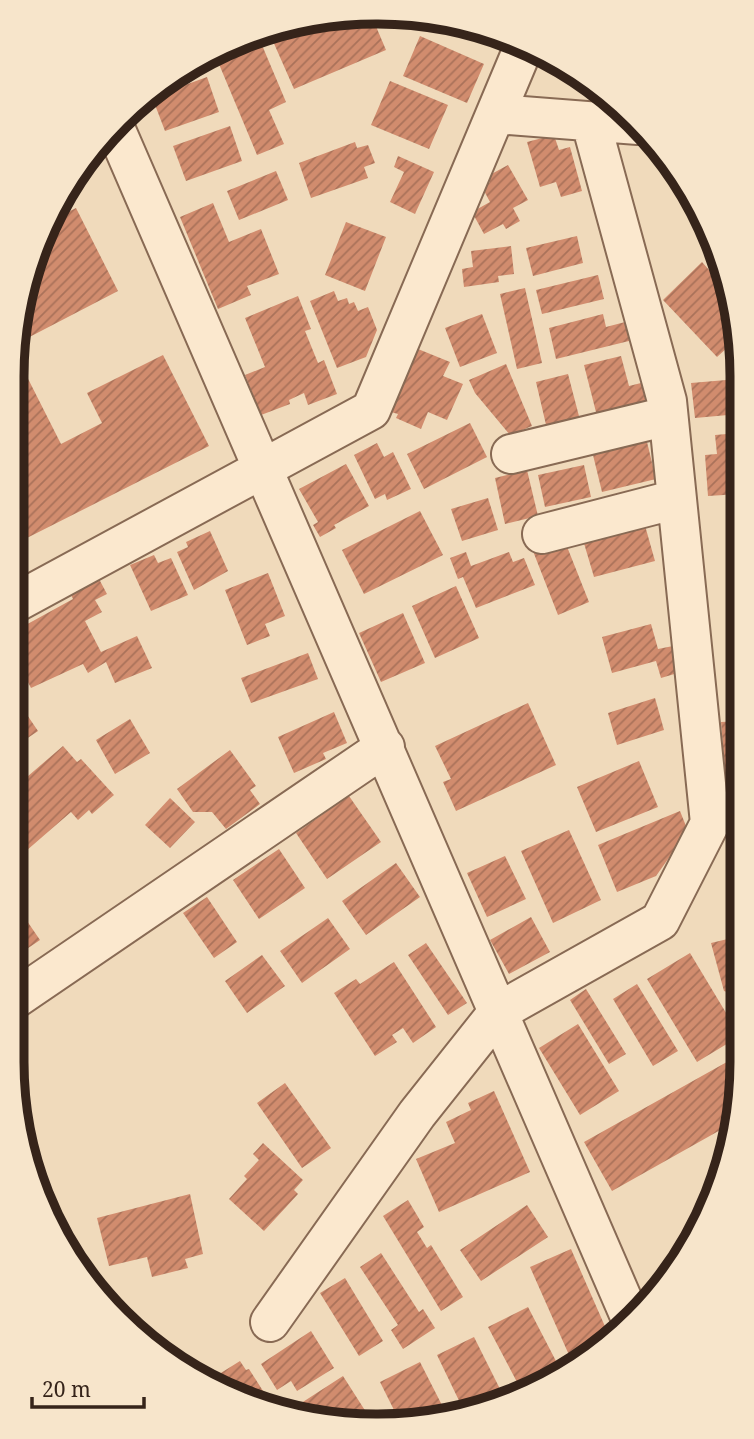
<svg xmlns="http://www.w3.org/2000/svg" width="754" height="1439" font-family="'Noto Serif',serif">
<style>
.building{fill:url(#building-hatch)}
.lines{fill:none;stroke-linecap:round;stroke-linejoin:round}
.minor-casing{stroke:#886a54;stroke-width:42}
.minor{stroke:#fbe8ce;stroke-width:38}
.rim{fill:none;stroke:#36241a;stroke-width:9}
</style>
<defs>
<pattern id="building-hatch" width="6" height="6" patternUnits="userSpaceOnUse" patternTransform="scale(1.75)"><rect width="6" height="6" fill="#d18c6e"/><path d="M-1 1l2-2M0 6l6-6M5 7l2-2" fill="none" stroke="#aa725a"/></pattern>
</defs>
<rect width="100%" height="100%" fill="#f0dabb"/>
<path class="building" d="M372,17L386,50L294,89L272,39L302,26Z
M420,36L484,64L467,103L403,76Z
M259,38L286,102L269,110L284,144L257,155L216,57Z
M207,77L219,112L165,131L152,97Z
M390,81L448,105L429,149L371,125Z
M230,126L242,161L186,181L173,146Z
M554,135L559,150L570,147L582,191L561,197L556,182L540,187L527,142Z
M355,142L357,148L368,145L375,163L364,167L368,178L311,198L299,163Z
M398,156L434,172L415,214L390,202L404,172L394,167Z
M508,165L528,200L513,208L520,221L506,229L503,224L484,234L472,212L490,202L482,187L490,182L486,177Z
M276,171L288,200L239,220L227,191Z
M213,203L229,242L261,229L279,274L247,286L251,295L218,309L180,217Z
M76,208L118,291L16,344L48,222Z
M346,222L386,237L365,291L325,275Z
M577,236L583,263L533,276L526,248Z
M511,246L514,274L498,276L499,282L464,287L462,269L473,267L471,251Z
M702,262L718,280L724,275L739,329V337L717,357L663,300Z
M598,275L604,299L542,314L536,290Z
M525,288L542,363L517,369L500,294Z
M334,291L338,301L347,298L349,304L354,302L358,311L368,307L377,330L366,357L337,368L310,301Z
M298,296L311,329L305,331L318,363L324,360L337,394L308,405L304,393L289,400L290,404L261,415L245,375L265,367L245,318Z
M482,314L497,353L460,367L445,328Z
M603,314L606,327L629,321L633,340L556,359L549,328Z
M418,349L450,362L443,376L463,384L447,420L428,412L421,429L396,418L398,414L391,412Z
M14,351L61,444L102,423L87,393L163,355L209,446L13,545Z
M621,356L629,386L641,383L646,402L597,416L584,365Z
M506,364L532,426L510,435L475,393L469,380Z
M568,374L580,420L547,429L536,382Z
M738,379L739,414L695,418L691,383Z
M470,423L487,457L424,489L407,454Z
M739,433V494L708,496L705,455L717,454L715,435Z
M647,442L656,479L602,492L593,455Z
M377,443L384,457L393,452L411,489L387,500L385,494L375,499L354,455Z
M346,464L369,506L334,525L336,528L320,537L313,525L318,522L299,489Z
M584,465L591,497L545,507L538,475Z
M527,470L538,516L505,524L495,478Z
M488,498L498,530L462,541L451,509Z
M420,511L443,555L364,594L342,550Z
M644,522L655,561L594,577L583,540Z
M210,531L228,571L194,590L177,552L188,547L186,542Z
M739,532V583L735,584L726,534Z
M562,534L589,602L558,615L531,546Z
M466,552L471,566L509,552L513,562L524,558L535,585L476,608L463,577L458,579L450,558Z
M154,555L158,563L171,558L188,595L151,611L130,565Z
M268,573L285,616L265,624L270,636L247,645L225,590Z
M99,579L107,594L95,600L102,612L85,621L101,652L137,636L152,668L115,683L106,662L88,673L83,664L31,688L17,661L13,664V632L73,599L71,595Z
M456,586L479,638L435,658L412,606Z
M403,613L425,663L381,682L359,633Z
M651,624L658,649L673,646L681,672L661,678L656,661L612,673L602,637Z
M308,653L318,679L251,703L241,678Z
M655,698L664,730L617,745L608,713Z
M17,700L38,731L13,748V702Z
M528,703L556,765L456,811L443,782L451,779L435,746Z
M334,712L347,743L323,753L326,759L294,773L278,737Z
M130,719L150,753L115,774L96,740Z
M740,721V794L727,795L721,722Z
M63,746L77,762L81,759L114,795L92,814L89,810L78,820L71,812L26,851L12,835L13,789Z
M230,750L256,786L250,790L260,804L226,829L212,812H193L177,789Z
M639,761L658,807L596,832L577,787Z
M349,796L381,842L327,879L296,833Z
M170,798L195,822L170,848L145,825Z
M680,811L688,831L656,876L617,892L598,845Z
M569,830L601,900L553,923L521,851Z
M279,849L305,888L259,919L233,880Z
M505,856L526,899L487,917L467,873Z
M396,863L420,897L366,935L342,901Z
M207,897L237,942L214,958L183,913Z
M12,899L40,940L12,959Z
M531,917L550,952L509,974L490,940Z
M328,918L350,949L302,983L280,951Z
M740,919L741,997L724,991L711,943L736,937L731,922Z
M426,943L467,1003L448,1015L408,955Z
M690,953L740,1036L697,1062L647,979Z
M262,955L285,986L247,1013L225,981Z
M394,962L436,1027L413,1043L403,1028L392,1035L397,1042L375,1056L334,993L356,979L360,984Z
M637,984L678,1051L653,1066L613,999Z
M586,989L626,1054L609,1064L570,1000Z
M578,1024L619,1091L580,1115L539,1048Z
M734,1058L741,1070V1085L731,1124L612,1191L584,1142Z
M285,1083L331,1148L302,1168L257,1103Z
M494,1091L530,1172L439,1212L416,1159L455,1143L446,1122L471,1110L468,1103Z
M263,1143L303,1180L294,1190L298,1194L264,1231L229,1199L247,1179L244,1176L259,1160L253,1154Z
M190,1194L203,1254L185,1259L188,1268L152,1277L147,1257L109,1266L97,1218Z
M408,1200L424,1227L417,1232L427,1248L431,1245L463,1297L441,1311L383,1216Z
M527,1205L548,1237L481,1281L460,1250Z
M705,1220L704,1224L687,1246L680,1234Z
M571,1249L611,1340L573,1364L530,1267Z
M381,1253L419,1312L423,1309L435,1328L403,1349L391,1330L398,1325L360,1267Z
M345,1278L383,1341L359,1356L320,1293Z
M528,1307L557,1363L518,1384L488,1327Z
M311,1331L334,1368L297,1391L291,1381L277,1390L261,1364Z
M474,1337L505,1399L464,1411L437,1355Z
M240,1361L246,1370L249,1369L270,1402L263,1406L208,1381Z
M420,1362L447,1415L402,1426L380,1382Z
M343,1376L366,1412L351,1421L296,1416L292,1409Z"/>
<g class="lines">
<defs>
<path id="minor" d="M496,114L638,125
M116,130L631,1319
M511,454L668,416
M542,534L677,499
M13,604L371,410L524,46
M12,1001L385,747
M270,1322L417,1114L498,1012L660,921L710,823L667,401L591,123"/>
</defs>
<use href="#minor" class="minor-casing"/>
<use href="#minor" class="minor"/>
</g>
<path d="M0 0H754V1439H0ZM376 24H378A352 352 0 0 1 730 376V1062A352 352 0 0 1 378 1414H376A352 352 0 0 1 24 1062V376A352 352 0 0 1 376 24Z" fill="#f7e5cb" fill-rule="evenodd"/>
<path class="rim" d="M376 24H378A352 352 0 0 1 730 376V1062A352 352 0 0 1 378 1414H376A352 352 0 0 1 24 1062V376A352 352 0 0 1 376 24Z"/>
<path d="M32 1397v10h112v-10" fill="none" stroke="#36241a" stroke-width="3.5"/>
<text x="42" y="1397" font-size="21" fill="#36241a" stroke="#f7e5cb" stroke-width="5" paint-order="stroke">20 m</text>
</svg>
